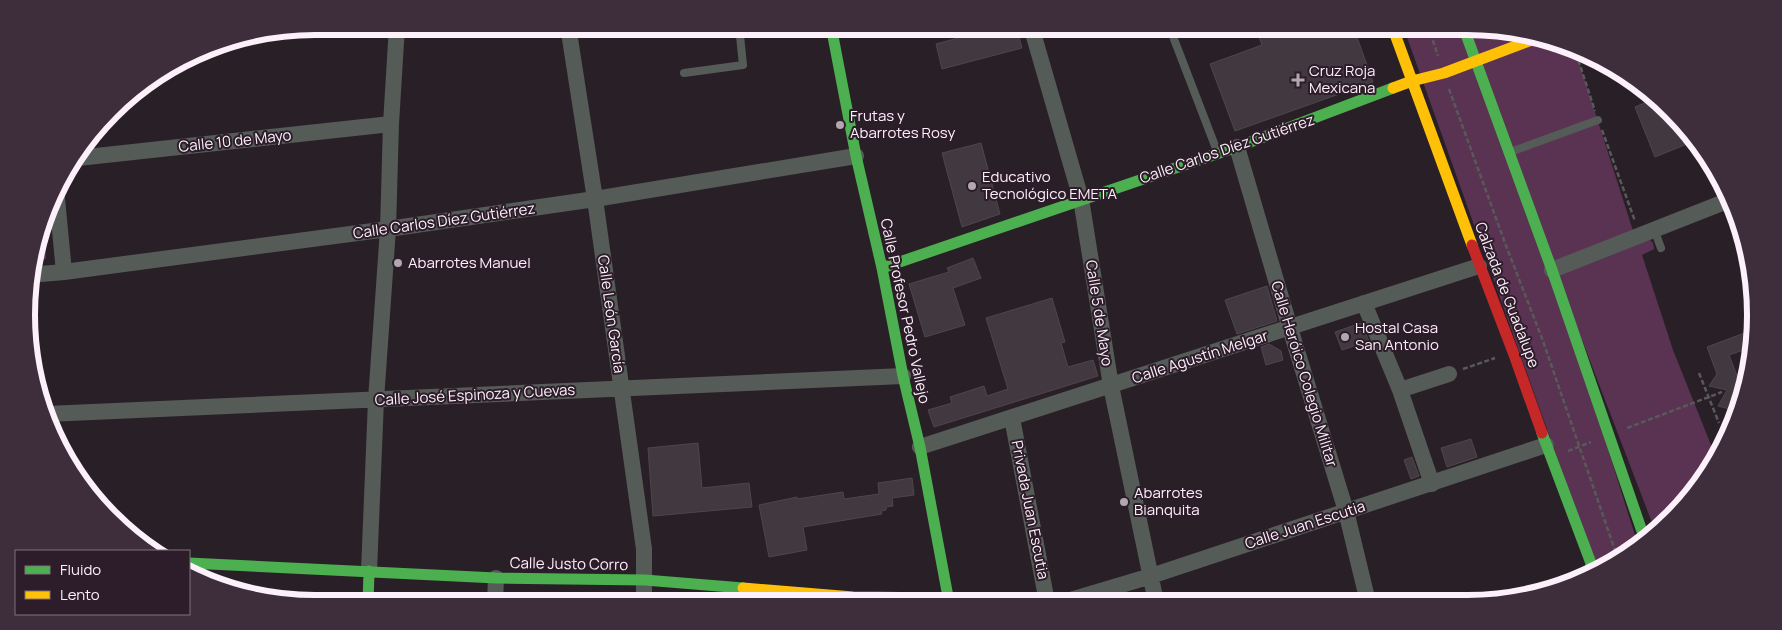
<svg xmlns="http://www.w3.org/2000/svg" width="1782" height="630" font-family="Manrope,sans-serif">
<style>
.green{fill:#5a3353}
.building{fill:#41393f;stroke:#4e464c}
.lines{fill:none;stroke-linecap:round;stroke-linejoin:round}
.path{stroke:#575a58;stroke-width:2.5;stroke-dasharray:5 2.5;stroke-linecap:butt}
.lane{stroke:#555b57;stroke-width:8}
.street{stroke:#555b57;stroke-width:16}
.fast{stroke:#4caf50;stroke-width:11}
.slow{stroke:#ffc107;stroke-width:11}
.jam{stroke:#c62828;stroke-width:11}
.poi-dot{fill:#b2a7b0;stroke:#2d1c29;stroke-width:2}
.labels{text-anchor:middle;stroke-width:4;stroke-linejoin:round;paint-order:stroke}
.poi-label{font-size:15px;fill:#fcf0fa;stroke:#2d1c29;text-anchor:start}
.street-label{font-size:15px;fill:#fcf0fa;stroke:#2d1c29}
.rim{fill:none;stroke:#fcf0fa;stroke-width:6}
</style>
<rect width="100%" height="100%" fill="#292027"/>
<path class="green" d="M1403,26H1467L1541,36L1576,53L1635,237L1552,270L1638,545L1598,572Z
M44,226L46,259L34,261Z
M1648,238L1653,243L1654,249L1642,255L1673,350L1717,460L1656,533L1556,272Z"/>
<path class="building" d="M1002,26H1016L1022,48L942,69L936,44Z
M1255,26H1287L1288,31L1300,26H1353L1373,82L1235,131L1210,64L1262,45Z
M1654,99L1692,142L1655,157L1635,107Z
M981,143L1000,214L962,227L942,153Z
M973,258L981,278L953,288L965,325L925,337L909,284L949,272L947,268Z
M1267,286L1277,321L1237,334L1225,300Z
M1052,298L1065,342L1061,343L1068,367L1093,360L1098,376L934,427L928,410L952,403L950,397L984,386L987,396L1008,389L986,318Z
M1361,323L1369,341L1342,350L1335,332Z
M1750,331L1749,348L1729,355L1744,394L1737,411L1718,406L1727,390L1709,386L1717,374L1707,347Z
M1269,344L1281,351L1283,360L1266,365L1261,347Z
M1471,439L1477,457L1447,467L1441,448Z
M698,443L702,488L749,483L752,507L653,516L648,448Z
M1412,457L1419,476L1411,479L1404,460Z
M912,478L914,495L892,498L893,506L886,507V510L881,511L882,514L803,527L807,550L769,557L759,505L797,497V499L843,492L844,499L879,494L878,483Z"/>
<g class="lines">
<path class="path" d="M1428,26L1438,56
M1576,53L1595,111
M1449,89L1505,243L1543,341L1618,559
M1602,130L1635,221
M1463,369L1495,358
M1699,373L1719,423
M1740,385L1746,382
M1627,428L1722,392
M1568,451L1591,442"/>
<path class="lane" d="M1169,26L1217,151
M684,73L743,65L739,26
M1513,151L1598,120
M1654,229L1661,248"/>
<path class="street" d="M568,26L595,199L644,549V603
M1031,26L1081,199L1111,386L1156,602
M1237,147L1290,328L1346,511L1368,602
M78,158L391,124
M56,188L64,272
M1552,270L1727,201
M29,275L64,272L388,229L595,199L856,156
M1364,303L1400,390L1432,484
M1400,390L1449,374
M47,414C332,402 617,387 903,376
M1012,418L1047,602
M920,447L1479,266
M369,571L376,400L388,229L391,124L397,26
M1064,602L1151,576L1546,445
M495,603L496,578"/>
<path class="fast" d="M831,26L856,156L882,268L903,376L920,447L949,602
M1463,26L1552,270L1645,540
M882,268L1237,147L1393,88
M1542,433L1595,574
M189,563L496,578L645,580L743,588
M368,604L369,571"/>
<path class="slow" d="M1392,26L1472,245
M1393,88L1412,81L1444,73L1542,36
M743,588L853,597L948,598"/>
<path class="jam" d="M1472,245L1513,352L1542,433"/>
</g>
<g class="poi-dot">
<path d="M1295.5 72.5h5v5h5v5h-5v5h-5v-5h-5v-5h5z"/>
<circle cx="840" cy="125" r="5"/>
<circle cx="972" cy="186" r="5"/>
<circle cx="398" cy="263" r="5"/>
<circle cx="1345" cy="337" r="5"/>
<circle cx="1124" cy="502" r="5"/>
</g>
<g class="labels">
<g class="poi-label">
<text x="1309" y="76">Cruz Roja<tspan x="1309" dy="17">Mexicana</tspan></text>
<text x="850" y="121">Frutas y<tspan x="850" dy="17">Abarrotes Rosy</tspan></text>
<text x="982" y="182">Educativo<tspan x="982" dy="17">Tecnológico EMETA</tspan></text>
<text x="408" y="268">Abarrotes Manuel</text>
<text x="1355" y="333">Hostal Casa<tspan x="1355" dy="17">San Antonio</tspan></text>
<text x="1134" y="498">Abarrotes<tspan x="1134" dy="17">Bianquita</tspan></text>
</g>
<g class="street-label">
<text transform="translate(235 141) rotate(-6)" y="5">Calle 10 de Mayo</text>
<text transform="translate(1227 149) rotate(-19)" y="5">Calle Carlos Díez Gutiérrez</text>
<text transform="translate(444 221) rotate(-8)" y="5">Calle Carlos Díez Gutiérrez</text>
<text transform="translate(1507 295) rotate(69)" y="5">Calzada de Guadalupe</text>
<text transform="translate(905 311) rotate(78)" y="5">Calle Profesor Pedro Vallejo</text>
<text transform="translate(1099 313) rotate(81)" y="5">Calle 5 de Mayo</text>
<text transform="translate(611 314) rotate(82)" y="5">Calle León García</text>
<text transform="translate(1200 357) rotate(-18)" y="5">Calle Agustín Melgar</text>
<text transform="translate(1304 374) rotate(73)" y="5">Calle Heróico Colegio Militar</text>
<text transform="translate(475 395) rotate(-3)" y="5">Calle José Espinoza y Cuevas</text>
<text transform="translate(1030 510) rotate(79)" y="5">Privada Juan Escutia</text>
<text transform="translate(1305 525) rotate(-18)" y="5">Calle Juan Escutia</text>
<text transform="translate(569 564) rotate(1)" y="5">Calle Justo Corro</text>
</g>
</g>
<path d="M0 0H1782V630H0ZM315 35H1467A280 280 0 0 1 1747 315V315A280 280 0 0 1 1467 595H315A280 280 0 0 1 35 315V315A280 280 0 0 1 315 35Z" fill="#3e2d3a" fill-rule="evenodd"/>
<path class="rim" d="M315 35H1467A280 280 0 0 1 1747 315V315A280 280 0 0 1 1467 595H315A280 280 0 0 1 35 315V315A280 280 0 0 1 315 35Z"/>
<rect x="15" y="550" width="175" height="65" fill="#2d1c29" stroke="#80717d"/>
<rect x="25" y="566" width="25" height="8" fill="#4caf50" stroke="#80717d"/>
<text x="60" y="575" font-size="15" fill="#fcf0fa">Fluido</text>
<rect x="25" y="591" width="25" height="8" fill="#ffc107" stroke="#80717d"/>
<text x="60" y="600" font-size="15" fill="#fcf0fa">Lento</text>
</svg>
